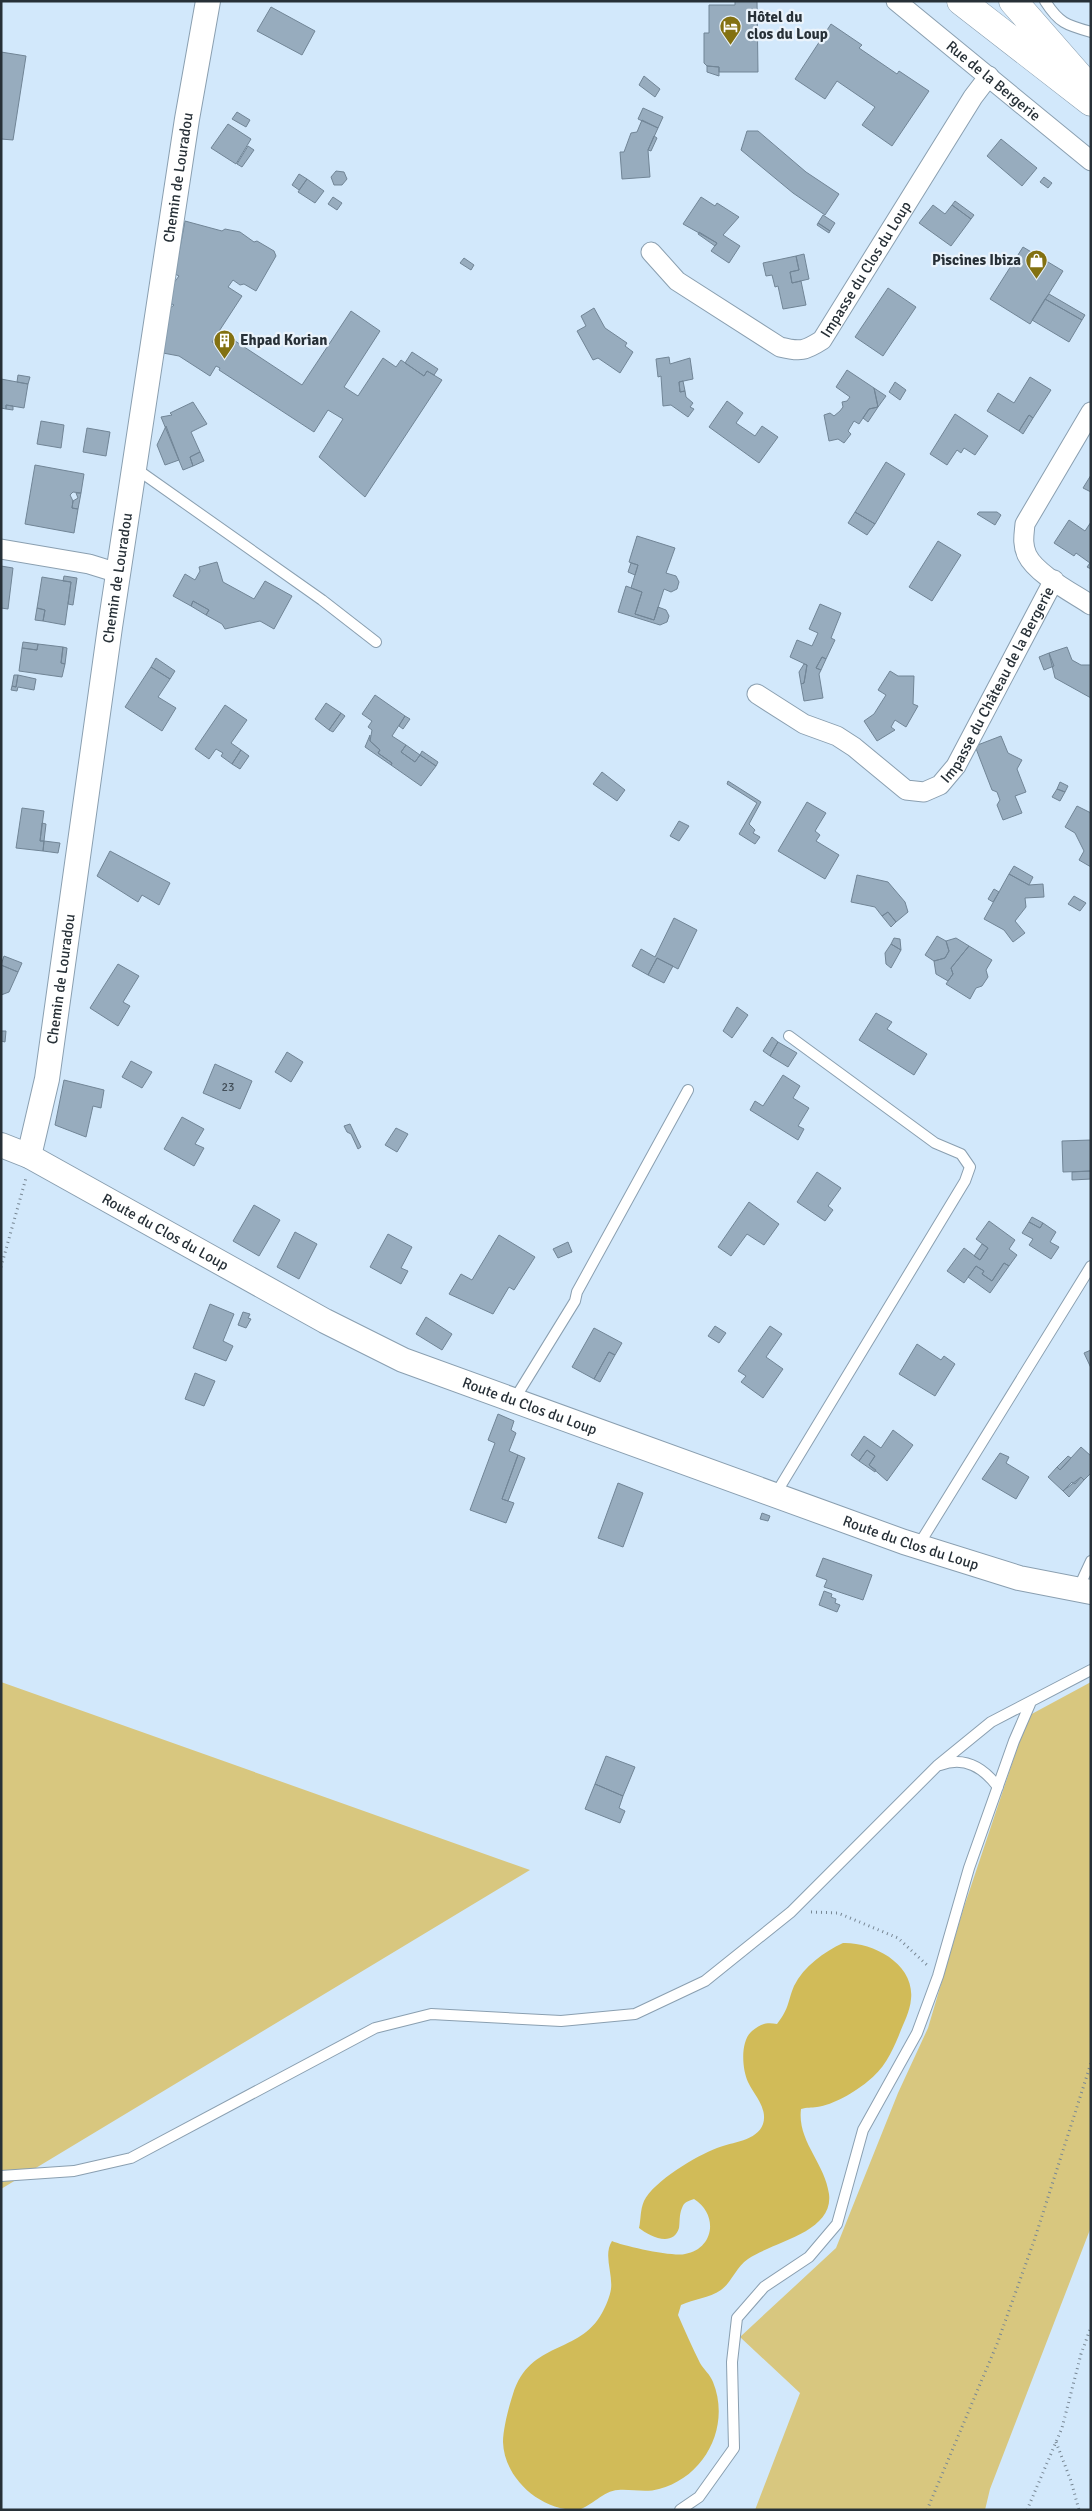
<svg xmlns="http://www.w3.org/2000/svg" width="1092" height="2511" font-family="Signika,sans-serif">
<style>
.green{fill:#d8c77f}
.water{fill:#d1bb58}
.building{fill:#97acbe;stroke:#718596}
.lines{fill:none;stroke-linecap:round;stroke-linejoin:round}
.service-casing{stroke:#8a9fb0;stroke-width:12}
.minor-casing{stroke:#8a9fb0;stroke-width:21}
.tertiary-casing{stroke:#8a9fb0;stroke-width:26}
.primary-casing{stroke:#8a9fb0;stroke-width:29}
.path{stroke:#788794;stroke-width:3;stroke-dasharray:1 4;stroke-linecap:butt}
.service{stroke:#fff;stroke-width:10}
.minor{stroke:#fff;stroke-width:19}
.tertiary{stroke:#fff;stroke-width:24}
.primary{stroke:#fff;stroke-width:28}
.labels{text-anchor:middle;stroke-width:4.5;stroke-linejoin:round;paint-order:stroke}
.number-label{font-size:12px;fill:#434f59}
.poi-label{font-size:15px;font-weight:bold;fill:#273037;stroke:#eaf3fb;text-anchor:start}
.street-label{font-size:15px;fill:#273037;stroke:#eaf3fb}
</style>
<rect width="100%" height="100%" fill="#d2e8fb"/>
<path class="green" d="M1,1682L530,1870L1,2189Z
M1091,1682V2227L990,2489L985,2510H755L800,2393L740,2337L836,2248L898,2093L928,2028L963,1910L1028,1716Z"/>
<path class="water" d="M843,1943C873,1942 915,1964 911,1999C910,2012 903,2024 899,2035C891,2054 884,2069 867,2082C855,2092 833,2105 817,2107C811,2108 807,2107 801,2109C797,2141 825,2163 829,2194C834,2233 772,2242 748,2259C736,2267 732,2282 721,2290C709,2298 694,2299 681,2305L678,2315C685,2331 692,2347 700,2363C704,2370 710,2374 713,2382C731,2426 705,2477 659,2489C646,2493 632,2489 618,2490C603,2491 592,2506 578,2510C540,2511 504,2478 503,2442C503,2429 509,2406 513,2394C530,2340 579,2355 602,2313C606,2306 610,2296 611,2289C613,2273 603,2255 612,2241C623,2246 673,2257 685,2254C714,2249 719,2215 694,2199C688,2201 684,2202 682,2208C679,2215 680,2222 679,2228C673,2248 649,2236 639,2228C641,2219 640,2210 644,2201C654,2181 696,2156 717,2148C732,2142 757,2141 763,2124C768,2108 754,2095 748,2082C742,2069 740,2041 752,2031C761,2024 766,2022 777,2024C790,2007 787,2003 794,1986C804,1966 824,1952 843,1943Z"/>
<path class="building" d="M735,1H757L758,72H719V67L707,66L704,63V33H709V5H735Z
M271,7L315,31L302,55L257,31Z
M831,24L862,45L859,48L897,74L899,71L929,91L892,146L862,125L875,107L837,81L825,99L795,79Z
M1,52L26,56L13,140L1,139Z
M707,66L719,67V76L707,72Z
M644,76L660,89L655,97L639,85Z
M643,108L663,117L658,128L638,119Z
M237,112L250,120L246,127L232,119Z
M642,120L658,128L648,150L650,177L622,179L620,152H624L631,133L637,132Z
M228,124L251,139L236,164L211,148Z
M747,131H758L806,172L839,194L825,215L793,193L741,150Z
M654,136L657,138L651,151L648,150Z
M1001,139L1037,168L1022,186L987,156Z
M248,146L254,150L242,167L237,164Z
M336,171L344,172L347,179L342,185H334L331,177Z
M299,174L307,179L299,190L292,185Z
M1044,177L1052,183L1048,188L1040,182Z
M307,179L324,191L315,203L298,192Z
M333,197L342,203L337,210L328,204Z
M701,197L715,206L717,203L739,217L723,235L740,246L729,263L711,251L717,243L683,224Z
M955,201L974,215L971,219L952,205Z
M933,205L945,214L952,205L971,219L951,246L919,223Z
M823,215L835,223L830,231L818,223Z
M185,221L222,231L225,229L240,232L254,242L257,241L274,251L276,256L256,291L244,284L240,285L233,280L228,287L242,296L212,342L215,344L223,333L302,385L351,311L380,331L344,387L358,396L383,358L396,367L401,360L424,376L427,371L442,380L365,497L319,457L343,419L328,410L314,432L219,370L220,368L216,366L210,376L179,356L163,353L169,309L174,305L170,303L173,284L179,276L175,274Z
M818,223L830,231L829,233L817,225Z
M699,232L717,243L715,246L698,234Z
M1023,247L1063,271L1030,324L990,299Z
M804,254L809,279L792,283L790,272L799,270L796,256Z
M796,256L799,270L790,272L792,283L801,281L806,305L783,309L778,286L775,287L772,275L766,276L763,263Z
M464,258L474,265L471,270L460,263Z
M888,288L916,307L883,356L855,337Z
M1049,294L1085,315L1082,320L1045,299Z
M1045,299L1082,320L1069,342L1032,320Z
M594,308L605,328L627,343L625,346L633,352L620,373L598,358L593,360L577,331L586,326L581,316Z
M412,352L438,369L434,375L427,371L424,376L405,363Z
M669,357L670,364L690,358L693,379L679,382L680,392L685,391L686,397L693,403L690,407L694,409L688,417L671,405L663,406L661,376L658,377L656,359Z
M847,370L874,388L878,407L869,409L859,424L854,421L848,431L851,434L844,443L838,439L829,441L824,415L830,413L834,416L840,411L843,407L842,402L847,401L850,397L836,387Z
M18,375L30,377L28,384L17,382Z
M1030,377L1051,390L1033,418L1029,415L1019,431L987,411L998,393L1014,403Z
M1,379L28,384L24,408L6,405V409L1,408Z
M683,381L685,391L680,392L679,382Z
M895,382L906,390L900,400L889,392Z
M874,388L886,396L878,407Z
M727,401L743,413L736,423L755,436L762,426L778,437L759,463L709,427Z
M193,402L207,424L191,432L200,452L190,457L193,466L183,470L161,417L172,415L170,413Z
M6,405L13,406V410L6,409Z
M878,407L868,422L863,418L869,409Z
M955,414L988,436L975,455L964,448L961,453L957,450L947,465L930,454Z
M1029,415L1033,418L1023,434L1019,431Z
M41,421L64,425L61,448L37,444Z
M166,426L179,460L165,465L157,445Z
M87,428L110,432L106,456L83,452Z
M200,452L204,461L193,466L190,457Z
M886,462L905,474L875,524L855,512Z
M35,465L84,474L81,493L73,492L70,495L73,501L72,508L78,509L74,533L25,524Z
M1091,475V492L1083,488Z
M76,493H81L78,509L72,508L73,501L78,498Z
M855,512L875,524L867,535L848,523Z
M979,512H997L1001,515L995,525L977,514Z
M1069,520L1085,531L1091,522V569L1087,567L1090,563L1076,553L1074,556L1054,543Z
M637,536L675,548L666,573L676,576L679,582L677,589L671,592L664,589L654,620L635,614L642,592L631,588L638,565L629,562Z
M938,541L961,555L932,601L909,587Z
M217,562L223,582L254,599L265,581L292,596L274,629L260,621L225,629L222,624L206,615L209,610L193,601L191,606L173,596L185,574L195,580L200,571L199,567Z
M631,563L638,565L635,575L628,572Z
M1,566L13,568L8,609L1,608Z
M64,576L77,578L73,605L68,604L71,582L63,581Z
M42,577L71,582L65,625L43,621L45,610L37,608Z
M626,586L642,592L635,614L654,620L658,607L666,610L669,616L667,622L660,625L618,612Z
M193,601L209,610L206,615L191,606Z
M820,604L841,613L831,638L835,640L826,659L822,657L816,668L821,670L819,674L823,698L804,701L801,684L804,683L807,665L790,657L797,640L812,646L818,633L809,629Z
M37,608L45,610L43,621L35,620Z
M23,642L38,644L37,650L22,648Z
M38,644L63,647L61,663L65,664L62,677L19,671L22,648L37,650Z
M63,647L67,648L65,664L61,663Z
M1067,647L1072,660L1081,665H1091V698L1055,678L1049,653Z
M1049,653L1054,666L1044,670L1039,657Z
M822,657L826,659L821,670L816,668Z
M156,658L175,671L170,679L151,667Z
M804,664L807,665L804,683L801,684L799,672Z
M151,667L170,679L158,697L176,708L162,731L125,707Z
M890,671L898,676H914L913,704L918,706L906,727L895,720L891,727L895,730L877,741L864,721L874,714L886,695L878,690Z
M14,675H18L16,687L12,686Z
M18,675L36,679L34,690L18,687L17,691L11,690L12,686L16,687Z
M375,695L405,716L392,736L406,745L401,752L415,762L420,755L436,766L421,786L391,765L392,763L378,753L380,750L370,741L372,730L368,727L372,721L362,714Z
M326,703L341,713L329,730L315,719Z
M225,705L247,720L231,743L241,750L232,764L221,756L223,753L216,749L209,759L195,749Z
M341,713L345,716L333,732L329,730Z
M405,716L410,719L403,729L399,726Z
M370,735V741L380,750L378,753L392,763L391,765L365,747Z
M1001,736L1008,753L1022,760L1017,769L1026,792L1015,796L1022,813L1003,820L997,805L1000,800L997,792L992,790L975,746Z
M406,745L420,755L415,762L401,752Z
M241,750L249,756L240,769L232,764Z
M422,751L438,762L436,766L420,755Z
M602,772L625,790L617,801L593,784Z
M728,781L761,802L749,824L755,830L753,833L760,837L755,844L739,834L757,803L727,784Z
M1060,782L1068,786L1065,792L1057,789Z
M1057,789L1065,792L1060,801L1052,797Z
M807,802L826,813L815,831L820,835L816,841L839,855L825,879L778,851Z
M1077,806L1091,813V867L1079,860L1084,851L1075,833L1065,827Z
M22,808L44,811L40,841H44L43,851L16,848Z
M679,821L689,826L679,841L670,836Z
M42,823L46,824L44,841H40Z
M44,841L60,843L58,853L43,851Z
M110,851L170,883L159,905L142,895L138,902L97,876Z
M1014,866L1033,877L1029,885L1009,874Z
M1009,874L1029,885L1043,884L1044,897L1025,898L1026,907L1015,921L1025,933L1013,942L1004,930L984,919Z
M857,875L888,882L905,902L908,912L896,922L888,912L882,916L875,907L851,902Z
M994,889L999,892L993,902L988,899Z
M1074,896L1086,903L1080,911L1068,904Z
M888,912L896,922L891,927L882,916Z
M674,918L697,930L678,969L657,958L648,975L632,966L641,949L655,957Z
M937,936L946,941L949,951L945,958L934,961L925,955Z
M894,938L900,939L901,950L891,944Z
M956,938L969,946L951,968L953,974L948,981L936,974L934,961L945,958L949,951L946,941Z
M891,944L901,950L891,968L886,964L885,953Z
M969,946L992,960L986,970L988,977L982,986L976,988L970,999L946,984L953,974L951,968Z
M4,956L22,963L18,972L1,965Z
M657,958L673,966L664,983L648,975Z
M118,964L139,976L123,1002L130,1006L118,1026L90,1008Z
M1,965L18,972L9,992L1,995Z
M737,1007L748,1015L732,1038L723,1031Z
M876,1013L892,1022L887,1029L927,1054L914,1075L859,1040Z
M1,1031H6L5,1042L1,1041Z
M772,1037L778,1042L770,1056L763,1051Z
M778,1042L797,1053L788,1067L770,1056Z
M287,1052L303,1062L291,1082L275,1072Z
M131,1061L152,1072L142,1088L122,1077Z
M215,1064L252,1081L240,1109L203,1093Z
M783,1075L800,1086L793,1098L809,1108L798,1126L804,1129L798,1140L750,1110L755,1101L763,1106Z
M64,1080L104,1090L101,1108L93,1106L86,1137L55,1125Z
M182,1117L204,1129L195,1144L204,1148L194,1166L164,1149Z
M350,1124L361,1147L358,1149L351,1134L347,1132L344,1126Z
M396,1128L408,1134L397,1152L385,1145Z
M1091,1140V1171L1063,1172L1062,1141Z
M1091,1171V1179L1072,1180V1172Z
M817,1172L841,1188L828,1206L833,1210L825,1221L797,1202Z
M749,1202L779,1224L764,1245L747,1234L731,1256L718,1247Z
M254,1205L280,1220L259,1256L233,1241Z
M1032,1217L1043,1223L1040,1228L1029,1222Z
M989,1221L1015,1240L1009,1249L1017,1255L1009,1266L1004,1263L992,1281L982,1274L984,1271L976,1266L964,1283L947,1271L964,1248L980,1260L988,1248L976,1239Z
M1029,1222L1040,1228L1043,1223L1056,1232L1050,1242L1059,1247L1051,1259L1029,1245L1033,1239L1022,1233Z
M295,1232L317,1244L299,1279L277,1267Z
M388,1234L412,1247L401,1268L408,1271L401,1284L370,1267Z
M499,1235L535,1257L514,1290L509,1287L493,1314L449,1294L461,1274L472,1280Z
M568,1242L572,1252L558,1258L553,1249Z
M982,1244L988,1248L980,1260L974,1256Z
M1004,1263L1009,1266L990,1293L968,1277L976,1266L984,1271L982,1274L992,1281Z
M210,1304L234,1314L223,1341L233,1346L226,1361L193,1348Z
M243,1312L250,1314L248,1318L251,1319L246,1328L238,1325Z
M426,1317L452,1334L442,1350L416,1334Z
M715,1326L726,1333L719,1343L708,1336Z
M770,1326L782,1334L766,1357L783,1369L763,1398L741,1382L746,1376L738,1371Z
M594,1328L622,1343L615,1355L609,1352L594,1379L572,1367Z
M917,1344L941,1360L944,1356L955,1364L935,1396L899,1374Z
M1091,1350V1368L1084,1353Z
M609,1352L615,1355L600,1382L594,1379Z
M195,1373L215,1381L204,1406L185,1399Z
M498,1414L514,1421L511,1430L516,1433L509,1451L518,1455L502,1499L514,1503L506,1523L470,1510L495,1443L488,1440Z
M893,1430L913,1445L887,1481L869,1465L875,1456L867,1450L859,1461L851,1455L864,1436L881,1448Z
M1081,1447L1091,1456V1473L1084,1480L1081,1477L1075,1484L1072,1482L1063,1491L1048,1477L1057,1467L1060,1470Z
M867,1450L875,1456L869,1465L876,1470L875,1472L859,1461Z
M1000,1453L1009,1457L1006,1463L1029,1477L1016,1499L982,1479Z
M518,1455L525,1458L508,1501L502,1499Z
M1068,1456L1071,1458L1060,1470L1057,1467Z
M1081,1477L1084,1480L1069,1497L1063,1491Z
M618,1483L643,1493L623,1547L598,1538Z
M762,1513L770,1516L768,1521L760,1519Z
M823,1558L872,1575L863,1600L824,1587L827,1580L816,1576Z
M824,1591L832,1594L831,1597L836,1599L835,1603L840,1605L837,1612L819,1605Z
M606,1756L635,1767L623,1796L595,1784Z
M595,1784L623,1796L619,1808L625,1811L620,1823L585,1809Z"/>
<g class="lines">
<defs>
<path id="service" d="M1045,1C1059,23 1066,25 1091,32
M135,468L322,600L376,642
M514,1400L575,1301L577,1292L688,1090
M775,1495L965,1181L970,1167L961,1154L935,1143L789,1036
M918,1546L1091,1266
M1078,1589L1091,1561
M940,1765C965,1756 983,1767 998,1787
M1,2176L74,2171L131,2158L375,2028L431,2014L561,2021L635,2014L705,1981L791,1912L937,1766L991,1722L1091,1670
M680,2510L699,2497L734,2448L732,2362L737,2318L764,2287L809,2257L837,2224L863,2130L917,2033L938,1976L969,1868L1014,1741L1030,1704"/>
<g id="minor">
<path id="s1" d="M896,1L1091,161"/>
<path id="s2" d="M651,252L677,281L780,347C800,352 805,351 822,340L973,97L989,76"/>
<path d="M1091,412L1025,524C1024,535 1022,544 1027,555C1036,574 1073,593 1091,605"/>
<path d="M1,549L89,564L118,573"/>
<path id="s3" d="M757,694L804,724L837,736L854,747L906,790L924,792L940,785L956,766L1054,580"/>
</g>
<g id="tertiary">
<path id="s4" d="M1,1145L29,1156L325,1321L403,1360L904,1542L1019,1578L1091,1592"/>
<path id="s5" d="M29,1156L47,1079L110,627L187,119L208,1"/>
</g>
<path id="primary" d="M961,1L1091,102
M1013,1L1083,81"/>
</defs>
<use href="#service" class="service-casing"/>
<use href="#minor" class="minor-casing"/>
<use href="#tertiary" class="tertiary-casing"/>
<use href="#primary" class="primary-casing"/>
<path class="path" d="M1,1267L26,1178
M811,1912L838,1913L898,1938L927,1965
M1056,2442L1071,2481L1079,2510
M927,2510L997,2344L1034,2241L1091,2063
M1027,2510L1062,2428L1081,2354L1091,2327"/>
<use href="#service" class="service"/>
<use href="#minor" class="minor"/>
<use href="#tertiary" class="tertiary"/>
<use href="#primary" class="primary"/>
</g>
<defs>
<symbol id="hotel-pin" viewBox="-11 -11 22 30"><path d="M0 17L-7.5 6A9.5 9.5 0 1 1 7.5 6Z" fill="#837111" stroke="#eaf3fb"/><path d="M-6-4.5h1.5V1H6V5H4.5V3h-9V5H-6ZM-4 0a1.8 1.8 0 1 1 3.6 0ZM.5 0V-2.5h3Q6-2.5 6 0Z" fill="#fff"/></symbol>
<symbol id="shop-pin" viewBox="-11 -11 22 30"><path d="M0 17L-7.5 6A9.5 9.5 0 1 1 7.5 6Z" fill="#837111" stroke="#eaf3fb"/><path d="M-5-2.5h2.3a2.7 3.5 0 0 1 5.4 0H5L5.5 6h-11ZM-1.5-2.5h3a1.5 2.3 0 0 0-3 0Z" fill="#fff"/></symbol>
<symbol id="building-pin" viewBox="-11 -11 22 30"><path d="M0 17L-7.5 6A9.5 9.5 0 1 1 7.5 6Z" fill="#837111" stroke="#eaf3fb"/><path d="M-4-6H4V6H1V3H-1V6H-4ZM-2.5-4.3h1.7v1.8h-1.7ZM.8-4.3h1.7v1.8H.8ZM-2.5-1h1.7V.8h-1.7ZM.8-1h1.7V.8H.8Z" fill="#fff"/></symbol>
</defs>
<g fill-rule="evenodd">
<use href="#hotel-pin" x="718" y="14" width="25" height="34"/>
<use href="#shop-pin" x="1024" y="248" width="25" height="34"/>
<use href="#building-pin" x="212" y="328" width="25" height="34"/>
</g>
<g class="labels">
<g class="number-label">
<text x="228" y="1091">23</text>
</g>
<g class="poi-label">
<text x="747" y="22">Hôtel du<tspan x="747" dy="17">clos du Loup</tspan></text>
<text x="1021" y="265" text-anchor="end">Piscines Ibiza</text>
<text x="240" y="345">Ehpad Korian</text>
</g>
<g class="street-label">
<text dy="5" stroke="none"><textPath href="#s1" startOffset="126">Rue de la Bergerie</textPath></text>
<text dy="5" stroke="none"><textPath href="#s5" startOffset="990">Chemin de Louradou</textPath></text>
<text dy="5" stroke="none"><textPath href="#s2" startOffset="289">Impasse du Clos du Loup</textPath></text>
<text dy="5" stroke="none"><textPath href="#s5" startOffset="585">Chemin de Louradou</textPath></text>
<text dy="5" stroke="none"><textPath href="#s3" startOffset="330">Impasse du Château de la Bergerie</textPath></text>
<text dy="5" stroke="none"><textPath href="#s5" startOffset="180">Chemin de Louradou</textPath></text>
<text dy="5" stroke="none"><textPath href="#s4" startOffset="186">Route du Clos du Loup</textPath></text>
<text dy="5" stroke="none"><textPath href="#s4" startOffset="591">Route du Clos du Loup</textPath></text>
<text dy="5" stroke="none"><textPath href="#s4" startOffset="996">Route du Clos du Loup</textPath></text>
</g>
</g>
<rect width="1092" height="2511" fill="none" stroke="#273037" stroke-width="5"/>
</svg>
